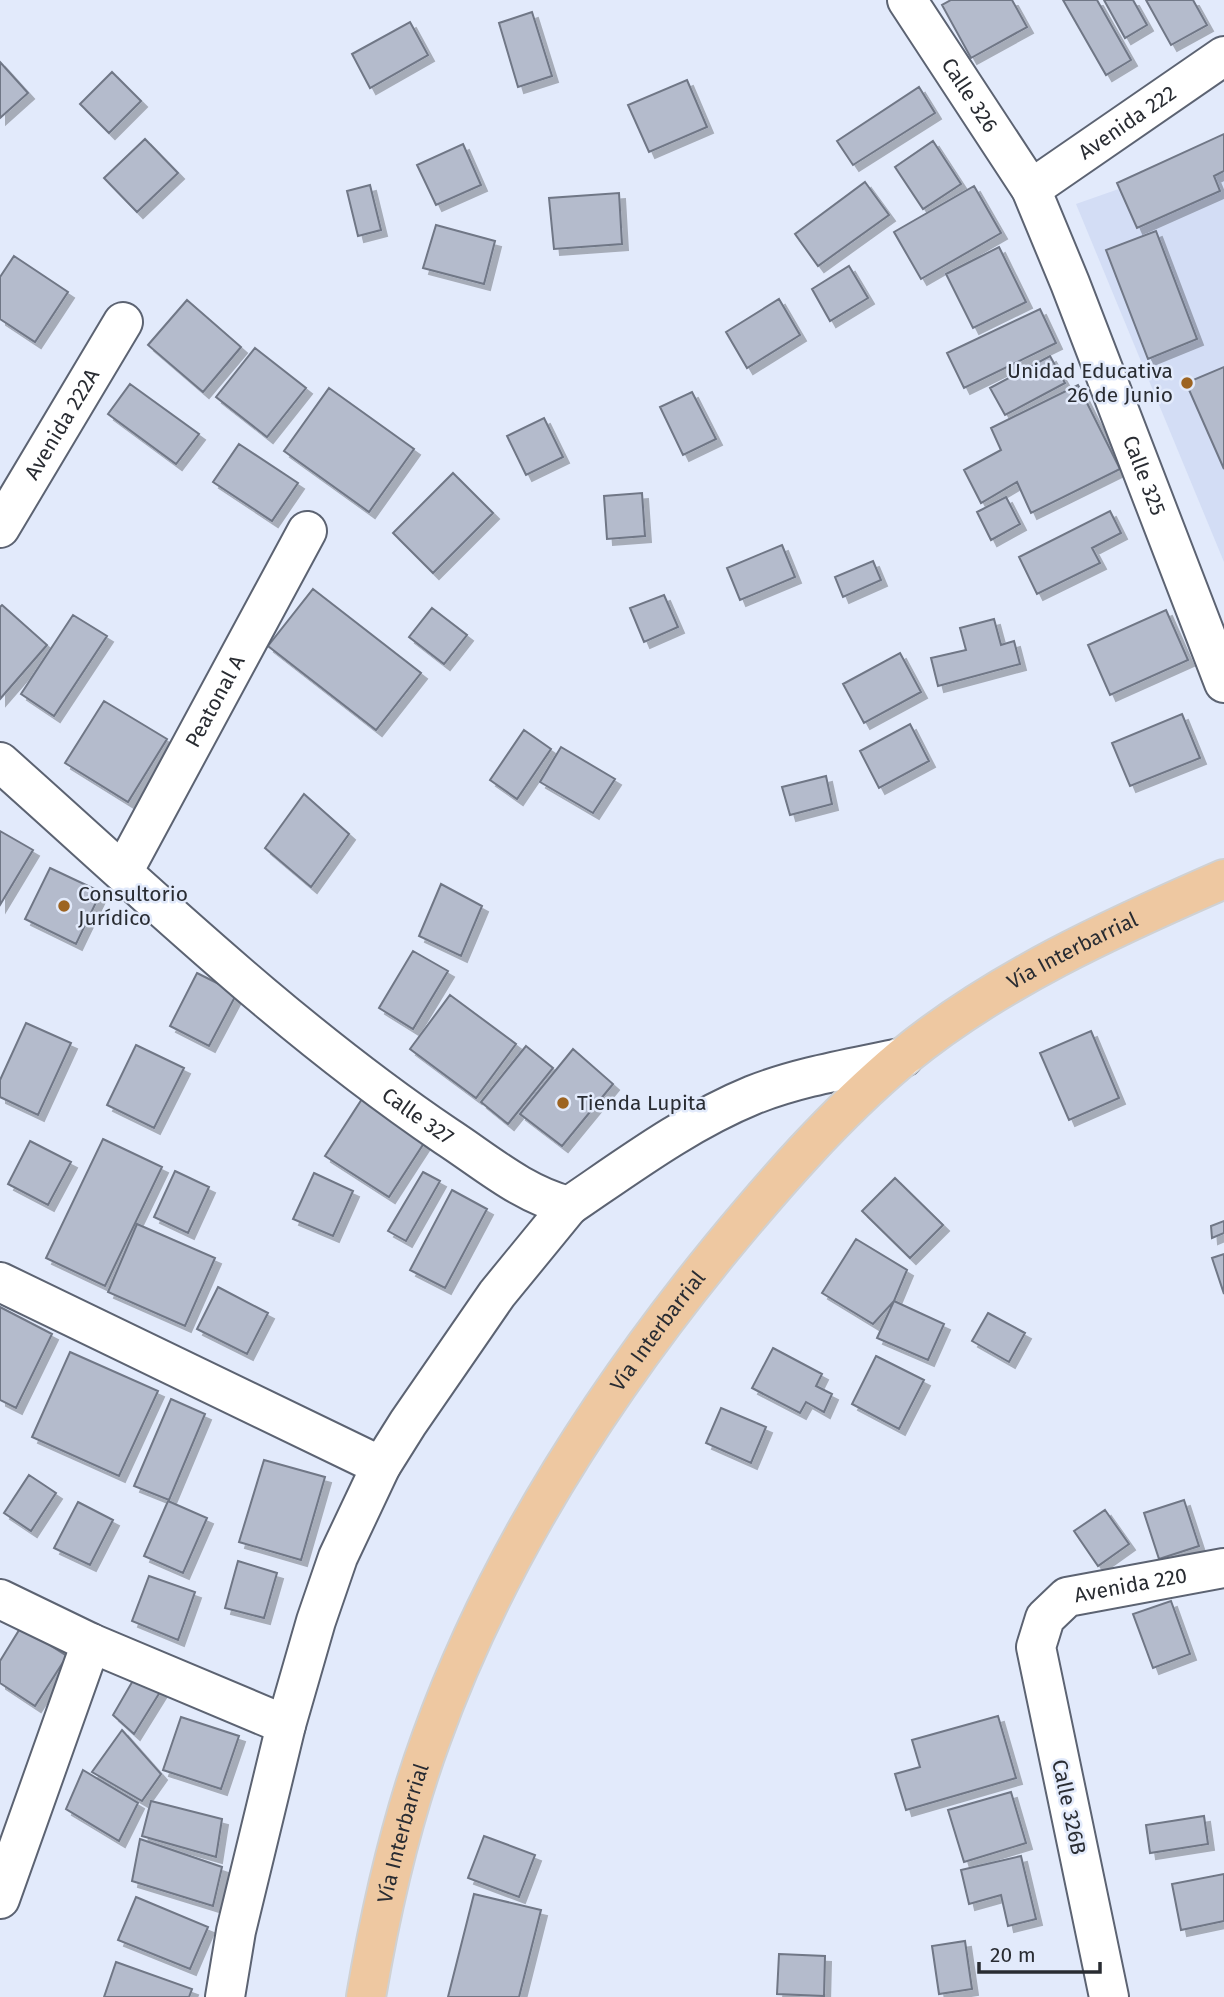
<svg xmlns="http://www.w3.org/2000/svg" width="1224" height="1997" font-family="'Fira Sans',sans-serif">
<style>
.built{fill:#d3ddf5}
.building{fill:#b4bbcc;stroke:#707786;stroke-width:2;filter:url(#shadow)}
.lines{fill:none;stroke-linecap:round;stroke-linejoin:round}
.street-casing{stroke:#5c6372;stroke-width:42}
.primary-casing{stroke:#d0d1d2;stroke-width:42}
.street{stroke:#fff;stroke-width:38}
.primary{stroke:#eec8a1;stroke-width:38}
.poi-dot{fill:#9d6421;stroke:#e2eafb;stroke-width:2.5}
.labels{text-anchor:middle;stroke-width:5;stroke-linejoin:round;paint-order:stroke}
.street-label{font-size:21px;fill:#292c32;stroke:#e2eafb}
.poi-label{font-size:21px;fill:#292c32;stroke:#e2eafb;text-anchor:start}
</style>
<defs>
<filter id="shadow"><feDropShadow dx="6" dy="6" stdDeviation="0" flood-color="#0004"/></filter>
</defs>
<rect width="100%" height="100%" fill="#e2eafb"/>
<path class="built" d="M1224,152V562L1076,204Z"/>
<path class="building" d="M951,0H1012L1027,27L971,58L942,5Z
M1063,0H1097L1131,60L1106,75Z
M1104,0H1133L1147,25L1125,38Z
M1146,0H1193L1207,25L1171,45Z
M532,12L552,76L518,87L499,23Z
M410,22L428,55L370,88L352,54Z
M0,62L28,93L0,118Z
M112,72L141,101L109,133L80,104Z
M687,80L707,127L649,152L628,105Z
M919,87L935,113L853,165L837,141Z
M1224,134V171L1214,176L1220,191L1137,228L1117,183Z
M145,139L178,173L137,212L104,178Z
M933,141L961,184L923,209L895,167Z
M463,144L481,185L436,205L417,165Z
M865,182L889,215L818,266L795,234Z
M370,185L381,230L358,236L347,191Z
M974,186L1001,233L921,279L894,232Z
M619,193L622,244L554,249L549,198Z
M436,225L495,241L484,284L423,268Z
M1156,231L1197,339L1148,359L1106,250Z
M999,247L1026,302L973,328L946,274Z
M14,256L68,292L35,342L0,319V277Z
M849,266L868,298L830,321L812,289Z
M779,299L800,335L747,368L726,332Z
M187,300L241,347L203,392L148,345Z
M1040,309L1056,343L964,388L947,353Z
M255,348L306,388L267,437L216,397Z
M1050,356L1065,383L1005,415L990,388Z
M1224,367V469L1186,383Z
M130,384L199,434L176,464L108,414Z
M1078,385L1120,469L1031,513L1017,482L981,503L964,470L1001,450L991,428Z
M329,388L414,449L369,512L284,451Z
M692,392L716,439L683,455L660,407Z
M544,418L563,457L526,475L507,436Z
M239,444L298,483L272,521L213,482Z
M453,473L493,513L433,573L393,533Z
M642,493L645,536L607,539L604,496Z
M1006,497L1020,524L991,540L977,512Z
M1110,511L1121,533L1092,548L1100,563L1037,594L1019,557Z
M782,545L795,577L740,600L727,568Z
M873,561L881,580L843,597L835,577Z
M313,589L421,673L376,730L268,646Z
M664,595L678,627L644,642L630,608Z
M2,605L47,645L0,699V607Z
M432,608L467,635L444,664L409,637Z
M1166,610L1188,660L1110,695L1088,645Z
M73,615L107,636L54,716L21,694Z
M994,619L1001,645L1014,641L1020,664L938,686L931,658L966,650L960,628Z
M900,653L921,692L864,723L843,684Z
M104,701L167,739L128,802L65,763Z
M1182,714L1200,758L1130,786L1112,743Z
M910,724L929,761L879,788L860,751Z
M524,730L551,749L517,799L490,780Z
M561,747L615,779L593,813L540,782Z
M826,776L832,804L790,815L782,787Z
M304,794L349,834L311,887L265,848Z
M0,831L33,850L0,905Z
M50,868L101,892L76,944L25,919Z
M441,884L482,906L461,956L419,936Z
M413,951L448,971L413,1029L379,1008Z
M197,973L237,993L209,1046L170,1026Z
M450,995L516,1044L476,1098L410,1049Z
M26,1023L71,1043L38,1115L0,1097V1080Z
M1091,1031L1119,1098L1069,1120L1040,1053Z
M136,1045L184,1068L154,1128L107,1105Z
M526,1046L553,1068L508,1124L481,1102Z
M573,1049L613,1084L562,1146L520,1114Z
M362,1099L426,1140L389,1197L325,1156Z
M103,1139L162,1167L105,1286L46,1258Z
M30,1141L71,1162L48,1205L8,1184Z
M175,1171L209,1187L188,1233L154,1217Z
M423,1172L440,1181L406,1241L388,1231Z
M314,1173L353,1191L333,1236L293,1219Z
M895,1178L943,1225L910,1258L862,1211Z
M452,1190L487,1209L445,1288L410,1270Z
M1224,1221V1233L1212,1238L1211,1226Z
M137,1224L215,1258L185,1326L108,1292Z
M856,1239L907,1270L894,1301L873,1324L822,1293Z
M1224,1254V1294L1212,1258Z
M218,1287L268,1313L247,1354L197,1329Z
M894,1301L944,1324L928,1360L877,1338Z
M0,1307L52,1334L16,1408L0,1400Z
M988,1313L1025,1333L1009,1362L972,1341Z
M773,1348L822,1374L816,1386L832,1394L824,1412L806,1402L800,1413L752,1388Z
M70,1352L158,1391L119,1476L32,1437Z
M876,1356L924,1380L899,1429L852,1404Z
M171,1399L205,1414L169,1500L134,1486Z
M721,1408L766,1427L751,1463L706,1443Z
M264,1460L325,1477L301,1560L239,1542Z
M29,1475L56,1493L31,1531L4,1513Z
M1184,1500L1199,1546L1159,1559L1144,1513Z
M168,1501L207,1518L183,1573L144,1556Z
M78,1502L113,1520L90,1565L54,1548Z
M1105,1510L1129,1544L1098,1566L1074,1531Z
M238,1561L277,1573L264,1618L225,1608Z
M149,1576L195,1592L178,1640L132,1621Z
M1171,1601L1190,1654L1153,1668L1133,1614Z
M21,1627L67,1656L35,1706L0,1683V1661Z
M142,1665L165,1684L134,1734L113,1715Z
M998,1716L1016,1778L906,1810L895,1774L920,1767L912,1740Z
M181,1717L239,1736L221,1789L163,1770Z
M122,1730L161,1774L142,1801L92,1772Z
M83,1770L138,1803L119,1841L66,1809Z
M1011,1792L1026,1843L964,1862L948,1810Z
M151,1801L222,1819L216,1857L142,1836Z
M1204,1816L1208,1844L1150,1853L1146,1825Z
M484,1836L535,1855L519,1897L468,1878Z
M140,1839L222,1867L213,1906L132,1881Z
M1021,1856L1036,1919L1008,1926L1001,1895L969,1904L961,1870Z
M1224,1874V1921L1181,1930L1172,1884Z
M474,1894L541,1910L519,1997H448Z
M136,1897L208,1927L190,1969L118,1940Z
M965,1941L972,1989L939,1994L932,1946Z
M779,1954L825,1956L824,1996L777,1994Z
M116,1962L192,1989L189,1997H104Z"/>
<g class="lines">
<defs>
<g id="street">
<path id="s1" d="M907,0L1031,189L1070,283L1224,683"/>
<path id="s2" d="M1031,189L1224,56"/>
<path id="s3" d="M0,528L123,322"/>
<path id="s4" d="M0,762C145,891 285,1027 446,1136C486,1162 522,1194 569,1206C628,1166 687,1122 753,1095C801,1076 854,1068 904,1057"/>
<path id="s5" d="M123,872L307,531"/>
<path d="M0,1282L381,1466"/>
<path d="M0,1599L91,1643L286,1725"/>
<path d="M0,1899L91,1643"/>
<path d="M225,1997L236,1931L286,1725L316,1621L338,1557L381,1466L408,1423L497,1294L569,1206"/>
<path id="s6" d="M1109,1997L1036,1647L1045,1618L1067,1597L1224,1568"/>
</g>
<g id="primary">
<path id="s7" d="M366,1997C380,1914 402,1818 431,1739C495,1561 600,1397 719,1251C775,1183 834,1115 902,1058C995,981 1114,927 1224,879"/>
</g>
</defs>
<use href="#street" class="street-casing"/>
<use href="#primary" class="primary-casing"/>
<use href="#street" class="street"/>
<use href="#primary" class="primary"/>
</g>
<g class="poi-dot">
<circle cx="1187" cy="383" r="7"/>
<circle cx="64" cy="906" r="7"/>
<circle cx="563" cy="1103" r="7"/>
</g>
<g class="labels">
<g class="street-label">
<text dy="7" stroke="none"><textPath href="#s1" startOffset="114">Calle 326</textPath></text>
<text dy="7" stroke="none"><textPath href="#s2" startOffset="117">Avenida 222</textPath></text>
<text dy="7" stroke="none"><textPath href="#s3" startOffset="121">Avenida 222A</textPath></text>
<text dy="7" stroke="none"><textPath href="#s1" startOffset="534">Calle 325</textPath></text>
<text dy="7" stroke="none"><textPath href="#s5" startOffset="194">Peatonal A</textPath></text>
<text dy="7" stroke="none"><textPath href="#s7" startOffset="1304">Vía Interbarrial</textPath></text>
<text dy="7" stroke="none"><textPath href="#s4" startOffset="548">Calle 327</textPath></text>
<text dy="7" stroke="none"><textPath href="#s7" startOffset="735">Vía Interbarrial</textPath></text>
<text dy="7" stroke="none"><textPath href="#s6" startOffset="483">Avenida 220</textPath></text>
<text transform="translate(1069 1807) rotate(78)" y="7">Calle 326B</text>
<text dy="7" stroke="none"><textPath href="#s7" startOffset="168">Vía Interbarrial</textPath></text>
</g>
<g class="poi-label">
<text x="1173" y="378" text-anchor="end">Unidad Educativa<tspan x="1173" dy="24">26 de Junio</tspan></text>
<text x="78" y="901">Consultorio<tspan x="78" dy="24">Jurídico</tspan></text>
<text x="577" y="1110">Tienda Lupita</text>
</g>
</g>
<path d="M979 1962v10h121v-10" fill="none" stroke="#292c32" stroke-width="3.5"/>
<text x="990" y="1962" font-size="21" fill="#292c32" stroke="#e2eafb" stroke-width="5" paint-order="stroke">20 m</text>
</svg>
